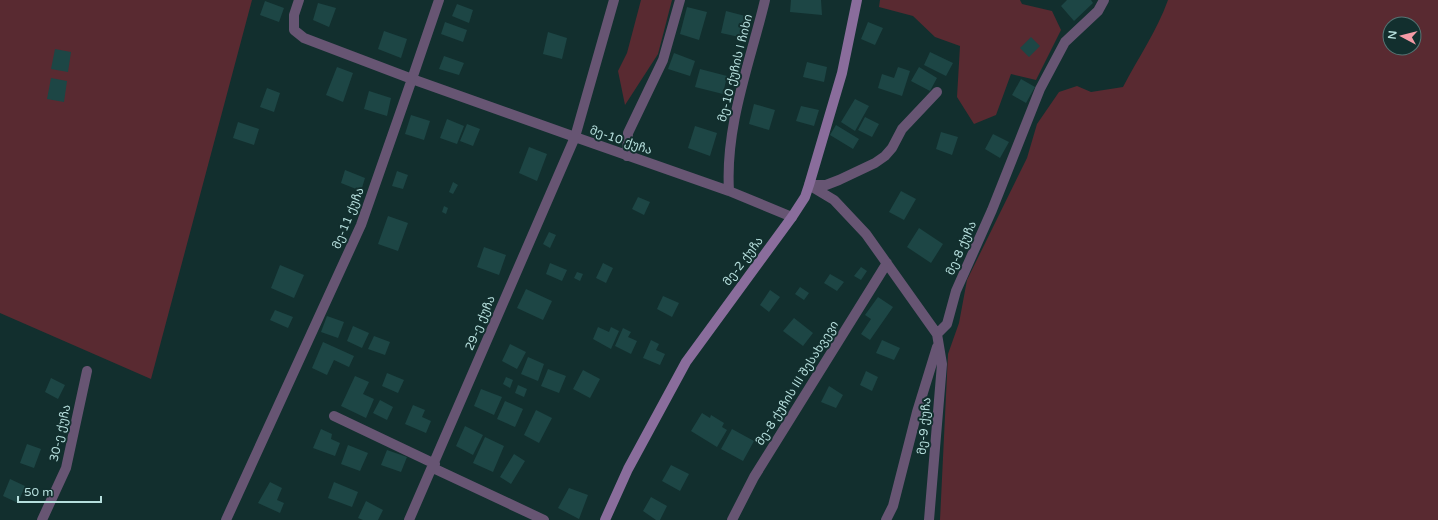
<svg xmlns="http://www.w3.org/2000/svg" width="1438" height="520" font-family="'Varela Round','Noto Sans Georgian',sans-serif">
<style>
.green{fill:#592a31;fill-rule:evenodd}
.building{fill:#1d4645}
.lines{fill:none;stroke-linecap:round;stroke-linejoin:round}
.street{stroke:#675573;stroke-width:10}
.secondary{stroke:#8a6d9c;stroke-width:10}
.labels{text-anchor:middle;stroke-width:4;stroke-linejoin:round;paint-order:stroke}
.street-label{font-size:12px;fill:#b6dfdd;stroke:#122f2e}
</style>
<rect width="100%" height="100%" fill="#122f2e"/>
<path class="green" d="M0,0H252L151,379L0,313Z
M641,0H672L658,54L625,105L618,71L627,53Z
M880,0H1020L1022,4L1052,11L1061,30L1036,80L1011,74L996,115L974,124L957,97L960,46L935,37L913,16L879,7Z
M1168,0H1438V520H940L948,354L959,323L967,280L1027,158L1037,124L1059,92L1077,86L1091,92L1123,87C1138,58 1157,31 1168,0ZM1390,24H1414V48H1390Z"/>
<path class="building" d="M791,0H821L822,15L790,12Z
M1067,0H1091L1093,3L1074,21L1061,6Z
M265,1L284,8L279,22L260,15Z
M318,3L336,8L329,27L313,20Z
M457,4L473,10L469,23L452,16Z
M687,7L707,12L699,40L680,34Z
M726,11L749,17L744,38L721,33Z
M445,22L467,30L463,42L441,34Z
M868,22L883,28L875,45L861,39Z
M384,31L407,39L401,58L378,49Z
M548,32L567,38L562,59L543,54Z
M1031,37L1040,46L1029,57L1020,48Z
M55,49L71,52L68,72L51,69Z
M930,52L953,63L946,76L924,65Z
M674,53L695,61L690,76L668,69Z
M444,56L464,63L459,75L439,69Z
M807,62L827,67L824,82L803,77Z
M337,67L353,73L343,102L326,95Z
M898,67L910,71L902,96L878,88L882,74L894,78Z
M919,67L937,78L930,91L911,81Z
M700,69L727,76L723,94L695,87Z
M51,78L67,81L64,102L47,99Z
M1021,79L1035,87L1026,103L1012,95Z
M267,88L280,93L274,112L260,107Z
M369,91L391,98L387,116L364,109Z
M855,99L869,106L855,131L841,122Z
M754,104L775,110L769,130L749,124Z
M801,106L819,110L814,126L796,121Z
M411,115L430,121L424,140L405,134Z
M865,117L879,124L872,137L858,130Z
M447,119L464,126L457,144L440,138Z
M238,122L259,129L254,145L233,138Z
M467,124L480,129L473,146L460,141Z
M836,125L859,139L853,149L830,135Z
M695,126L717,133L710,156L688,148Z
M941,132L958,137L952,155L936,149Z
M993,134L1009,142L1000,158L985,149Z
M529,147L547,154L537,181L519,173Z
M345,170L365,178L361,191L341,183Z
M397,171L408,175L403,189L392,186Z
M453,182L458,185L453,194L449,192Z
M901,191L916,199L904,220L889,212Z
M638,197L650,202L644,215L632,209Z
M444,206L448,208L446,214L442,212Z
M388,216L408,223L398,251L378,244Z
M919,228L943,244L931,263L907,247Z
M549,232L556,235L550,248L543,244Z
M484,247L506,255L499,275L477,267Z
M550,263L567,270L562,281L546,274Z
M603,263L613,268L606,283L596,278Z
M280,265L304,275L294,298L271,288Z
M861,267L867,271L861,280L854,276Z
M577,272L583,274L580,281L574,278Z
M830,274L844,282L837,291L824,283Z
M800,287L809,293L804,300L795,294Z
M526,289L552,301L543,320L517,308Z
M770,290L780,297L769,312L760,305Z
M663,296L679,303L672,317L657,309Z
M878,297L893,307L870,340L861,334L871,319L865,315Z
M275,310L293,317L288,328L270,320Z
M327,316L344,322L338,338L321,332Z
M794,318L813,333L803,346L783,331Z
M353,326L369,333L362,348L347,341Z
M598,327L609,332L611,327L619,331L611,349L593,339Z
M623,328L631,332L628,337L637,341L631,354L615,346Z
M374,336L390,342L385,355L368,349Z
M651,340L659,344L656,350L665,354L660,365L643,358Z
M882,340L900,348L894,360L876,353Z
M323,342L354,356L349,367L334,360L327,375L312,368Z
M510,344L526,352L517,369L502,361Z
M528,357L544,364L538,381L521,374Z
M548,369L566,376L559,393L541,386Z
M583,370L600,379L590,398L573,389Z
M866,371L878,377L872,391L860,385Z
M387,373L404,380L398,393L382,386Z
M355,376L369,382L363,394L374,399L366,418L341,406Z
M506,377L513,380L510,388L503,384Z
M51,378L65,385L58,399L45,392Z
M518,385L527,389L524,397L515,393Z
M829,386L843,395L836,408L821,402Z
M481,389L502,397L494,415L474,406Z
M380,400L393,407L387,420L373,413Z
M505,401L523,409L515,427L497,419Z
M413,405L425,410L422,417L431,421L426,433L405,424Z
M536,410L552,418L539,443L524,435Z
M702,413L710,418L711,415L724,423L722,427L727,430L717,447L691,431Z
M465,426L483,435L473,455L456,446Z
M321,429L332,434L331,439L340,443L335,456L313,448Z
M732,429L754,441L743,461L721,449Z
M485,437L504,446L493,472L473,463Z
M27,444L41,449L34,468L20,463Z
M348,445L368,453L360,471L341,464Z
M387,450L407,457L401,472L381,465Z
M514,454L525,461L511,484L500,477Z
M671,465L689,474L680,491L662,481Z
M10,479L25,486L18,503L3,496Z
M270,482L282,488L277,500L284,503L280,513L258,503Z
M334,482L358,492L352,507L328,498Z
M569,488L588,495L579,519L558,508Z
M651,497L667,506L660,520H656L643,511Z
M366,501L383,510L378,520H363L358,518Z"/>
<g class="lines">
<path class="street" d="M299,0L294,15V30L304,38L412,79L439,0
M614,0L575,137L729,191L792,217
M627,156L628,133L663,60L680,0
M809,185L834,200L866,234L937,334
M811,185H826L839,180L875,163L885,156L892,148L902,129L937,92
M729,191C725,125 750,63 765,0
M937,334L947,324L956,291L992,210L1040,89L1065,42L1098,11L1104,0
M334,416L435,464
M433,468L544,520
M42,520L66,468L87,371
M226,520L361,225L412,79L575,137L409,520
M732,520L754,477L887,263
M886,520L893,506L917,412L937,347
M929,520L942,364L937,334"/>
<path class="secondary" d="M605,520L628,469L686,362L792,217L805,197L809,185L842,73L857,0"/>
</g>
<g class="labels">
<g class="street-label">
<text transform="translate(735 68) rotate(-76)" y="4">მე-10 ქუჩის I ჩიხი</text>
<text transform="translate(621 140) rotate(19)" y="4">მე-10 ქუჩა</text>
<text transform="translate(348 218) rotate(-68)" y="4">მე-11 ქუჩა</text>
<text transform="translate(961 248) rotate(-66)" y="4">მე-8 ქუჩა</text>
<text transform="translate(743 261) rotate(-53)" y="4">მე-2 ქუჩა</text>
<text transform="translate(480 323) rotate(-67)" y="4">29-ე ქუჩა</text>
<text transform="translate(797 383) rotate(-58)" y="4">მე-8 ქუჩის III შესახვევი</text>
<text transform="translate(924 426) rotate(-85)" y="4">მე-9 ქუჩა</text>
<text transform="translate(60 433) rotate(-77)" y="4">30-ე ქუჩა</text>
</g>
</g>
<g transform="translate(1402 36) rotate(277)"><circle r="19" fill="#122f2e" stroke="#547574"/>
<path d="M0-3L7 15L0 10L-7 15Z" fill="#f49aa5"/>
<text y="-6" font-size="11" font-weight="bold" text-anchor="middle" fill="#b6dfdd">N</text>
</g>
<path d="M18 496v6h83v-6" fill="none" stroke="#b6dfdd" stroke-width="2"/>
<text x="24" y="496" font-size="12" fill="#b6dfdd" stroke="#122f2e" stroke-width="3" paint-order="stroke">50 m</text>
</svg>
